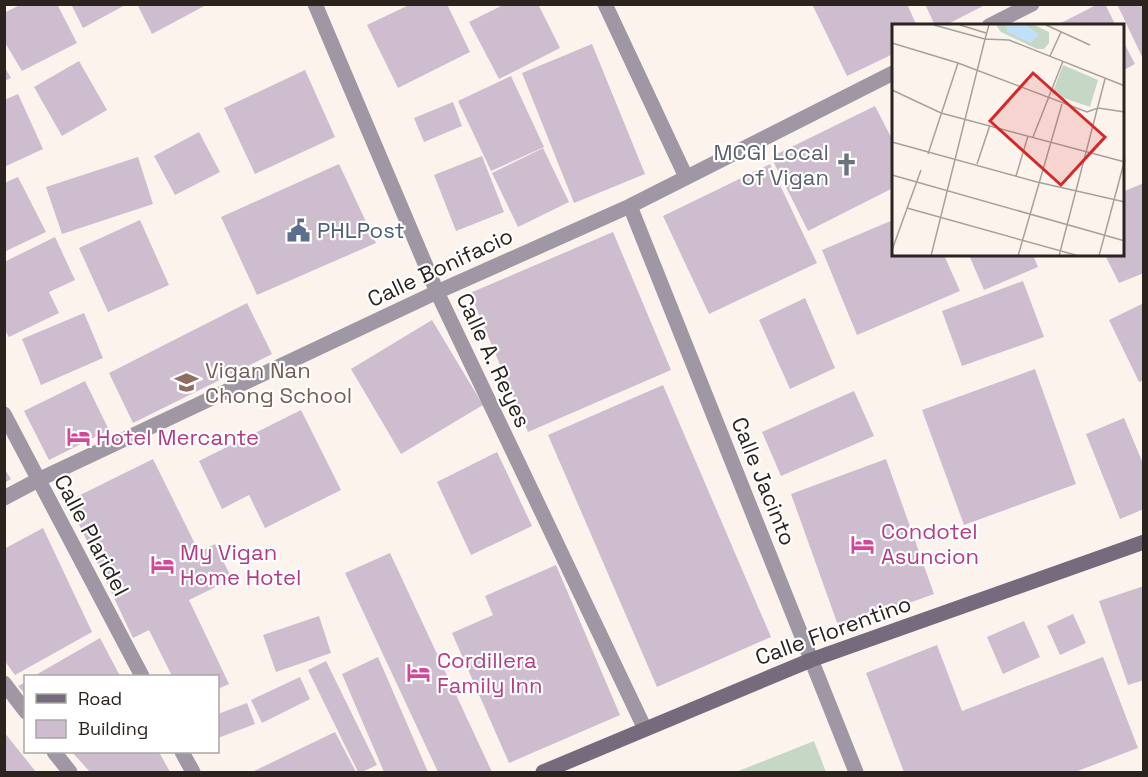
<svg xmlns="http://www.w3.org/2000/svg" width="1148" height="777" font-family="'Space Grotesk',sans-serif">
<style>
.green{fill:#c4d8c5}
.building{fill:#cebdcf}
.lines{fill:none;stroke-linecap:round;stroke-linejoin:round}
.street{stroke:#9f97a4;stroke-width:15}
.secondary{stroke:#766a7d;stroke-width:15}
.labels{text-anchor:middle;stroke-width:4.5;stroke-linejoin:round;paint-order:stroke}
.worship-label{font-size:22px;fill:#5b616d;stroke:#fff;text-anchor:end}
.service-label{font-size:22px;fill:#4e5e75;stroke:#fff;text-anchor:start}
.street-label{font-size:22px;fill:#2b231e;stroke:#fff}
.education-label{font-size:22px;fill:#785e54;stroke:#fff;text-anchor:start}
.hotel-label{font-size:22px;fill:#b23c85;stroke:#fff;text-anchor:start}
.inset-road{fill:none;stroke:#a8a09a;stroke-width:1.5}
.view{fill:#d62828;fill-opacity:0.15;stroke:#d62828;stroke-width:3}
.inset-edge{fill:none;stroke:#2b231e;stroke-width:3}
</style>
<rect width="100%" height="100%" fill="#fcf3ed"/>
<path class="green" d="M814,741L826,772H736Z"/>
<path class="building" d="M22,4H57L77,43L22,71L4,41V13Z
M71,4H127L83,28Z
M137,4H208L152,34Z
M411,4H447L470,52L398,88L367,25Z
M505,4H538L560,48L499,79L469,22Z
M812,4H907L917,26H893V54L847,76Z
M925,4H987L944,26H935Z
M1098,4H1105L1116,26H1055Z
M1117,4H1144V61Z
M1122,39L1135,64L1122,71Z
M592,44L645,174L574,203L522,73Z
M79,61L107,110L62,136L34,87Z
M4,66L11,78L4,81Z
M305,70L335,137L255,174L224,108Z
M511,76L544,147L491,171L458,101Z
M18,94L43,149L4,167V100Z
M453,102L462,126L424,142L414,118Z
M875,106L893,141V188L808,231L771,157Z
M199,132L220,172L175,195L154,156Z
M543,148L569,202L518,227L492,173Z
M482,156L504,212L456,231L434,175Z
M138,157L153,204L62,234L46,187Z
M339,164L376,243L257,295L221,217Z
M770,164L817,263L709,314L663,216Z
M18,177L46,232L4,252V183Z
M1144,183V273L1119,283L1105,255H1122V192Z
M140,220L169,285L108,312L79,248Z
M893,220V255H944L960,291L857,335L822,250Z
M613,232L671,370L528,432L470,293Z
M55,237L75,280L49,292L59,313L9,337L4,329V262Z
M969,255H1033L1038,267L984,290Z
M1023,281L1044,337L962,366L942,311Z
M805,298L835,368L790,389L759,320Z
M247,303L272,354L133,423L109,373Z
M1144,303V380L1139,382L1109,320Z
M84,313L103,358L41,385L22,339Z
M432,320L483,405L401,454L351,369Z
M1035,369L1076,484L964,525L922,410Z
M85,381L109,430L49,460L24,411Z
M663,385L771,637L657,687L548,435Z
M854,391L874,436L781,476L762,432Z
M301,410L341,490L265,528L249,495L222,509L199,461Z
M1124,418L1144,466V509L1120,519L1086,434Z
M497,452L532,526L471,555L437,482Z
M153,459L199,552L215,544L232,579L189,600L229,684L218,689V676H172L149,630L133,638L68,501Z
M886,459L934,594L839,628L791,494Z
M4,468L11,479L4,483Z
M43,528L92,632L15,675L4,660V549Z
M390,553L492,772H438L345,573Z
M556,565L620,715L509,763L452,633L493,615L485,596Z
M1144,586V680L1128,685L1099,601Z
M1073,614L1086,643L1060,655L1047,626Z
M319,616L331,653L276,672L263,635Z
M1024,621L1040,657L1003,674L987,637Z
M100,638L120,676H34Z
M937,645L962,711L1103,657L1138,748L1075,772H904L866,673Z
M378,657L428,772H384L342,674Z
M326,661L377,765L362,772H358L308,670Z
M300,677L310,699L262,723L251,700Z
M26,682V695L18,686Z
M247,703L255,724L218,738V714Z
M4,732L36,772H4Z
M335,732L356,772H252Z
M72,752H159L170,772H90Z"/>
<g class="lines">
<path class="street" d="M315,4L437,292L645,729
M605,4L686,177
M989,26L1032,4
M630,206L856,772
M4,414L142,676
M4,498L38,480L437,292L630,206L893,73
M4,683L26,712
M54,752L70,772
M182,752L193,772"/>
<path class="secondary" d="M543,772L811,660L1144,542"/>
</g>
<defs>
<symbol id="church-bare" viewBox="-9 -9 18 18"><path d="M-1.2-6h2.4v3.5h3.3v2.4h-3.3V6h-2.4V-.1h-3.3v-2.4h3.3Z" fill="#6b7280" stroke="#fff" stroke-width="2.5" paint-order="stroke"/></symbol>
<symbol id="civic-bare" viewBox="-9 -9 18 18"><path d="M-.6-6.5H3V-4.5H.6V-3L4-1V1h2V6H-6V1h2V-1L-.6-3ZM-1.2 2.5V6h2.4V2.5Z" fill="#5c6f8a" stroke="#fff" stroke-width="2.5" paint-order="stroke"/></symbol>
<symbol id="school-bare" viewBox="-9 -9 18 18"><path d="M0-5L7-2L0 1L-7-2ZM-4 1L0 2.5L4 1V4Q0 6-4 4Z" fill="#8d6e63" stroke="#fff" stroke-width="2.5" paint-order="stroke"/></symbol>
<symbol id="hotel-bare" viewBox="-9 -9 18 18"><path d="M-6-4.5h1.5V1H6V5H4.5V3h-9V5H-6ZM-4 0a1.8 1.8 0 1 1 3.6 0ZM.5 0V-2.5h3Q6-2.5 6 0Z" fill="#d1479c" stroke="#fff" stroke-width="2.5" paint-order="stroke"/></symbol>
</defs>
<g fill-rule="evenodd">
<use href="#church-bare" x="830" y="148" width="33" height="33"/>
<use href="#civic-bare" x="282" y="214" width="33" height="33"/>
<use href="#school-bare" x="170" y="366" width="33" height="33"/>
<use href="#hotel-bare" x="62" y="420" width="33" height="33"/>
<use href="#hotel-bare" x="846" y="528" width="33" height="33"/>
<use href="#hotel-bare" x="146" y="548" width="33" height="33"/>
<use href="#hotel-bare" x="402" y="656" width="33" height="33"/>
</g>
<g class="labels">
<g class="worship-label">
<text x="829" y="160">MCGI Local<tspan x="829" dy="25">of Vigan</tspan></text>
</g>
<g class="service-label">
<text x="317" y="238">PHLPost</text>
</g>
<g class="street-label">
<text transform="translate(440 267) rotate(-25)" y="8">Calle Bonifacio</text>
<text transform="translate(494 360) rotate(65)" y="8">Calle A. Reyes</text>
<text transform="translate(764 481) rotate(68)" y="8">Calle Jacinto</text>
<text transform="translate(92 535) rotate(62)" y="8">Calle Plaridel</text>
<text transform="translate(833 630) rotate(-20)" y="8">Calle Florentino</text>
</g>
<g class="education-label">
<text x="205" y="378">Vigan Nan<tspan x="205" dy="25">Chong School</tspan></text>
</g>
<g class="hotel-label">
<text x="96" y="445">Hotel Mercante</text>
<text x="881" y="539">Condotel<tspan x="881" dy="25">Asuncion</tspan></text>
<text x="180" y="560">My Vigan<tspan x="180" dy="25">Home Hotel</tspan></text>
<text x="437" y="668">Cordillera<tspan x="437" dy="25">Family Inn</tspan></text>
</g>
</g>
<g transform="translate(892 24)">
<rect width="232" height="232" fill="#fcf3ed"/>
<path d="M104,1H142L157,8V19L152,25H145L109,8ZM171,41L206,56L198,83L160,70Z" fill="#c4d8c5"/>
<path d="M114,1H134L147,11L139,19L115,8Z" fill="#c1dff8"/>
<path class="inset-road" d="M42,1L93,15L97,1M68,1L94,9M154,1L198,21M0,19L66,39L195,88L206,84L233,88M158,32L169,8M0,66L49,89L233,138M141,113L171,37M0,118L145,158L233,178M36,130L66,39M85,140L98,101M0,151L233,217M124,152L136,112M15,184L187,232M0,226L29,146M39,232L93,15L117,16L233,62M126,232L170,80M167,232L213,55M207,232L233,135"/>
<path class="view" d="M141,49L213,113L169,161L98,97Z"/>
<rect width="232" height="232" class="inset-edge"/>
</g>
<rect width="1148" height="777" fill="none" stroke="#2b231e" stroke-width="12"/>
<rect x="24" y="675" width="195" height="78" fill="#ffffff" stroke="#aaa7a5" stroke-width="1.5"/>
<rect x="36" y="694" width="30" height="9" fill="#766a7d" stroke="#aaa7a5" stroke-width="1.5"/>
<text x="78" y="705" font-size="18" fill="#2b231e">Road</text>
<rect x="36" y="720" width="30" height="18" fill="#cebdcf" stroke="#aaa7a5" stroke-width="1.5"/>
<text x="78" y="735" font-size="18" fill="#2b231e">Building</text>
</svg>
